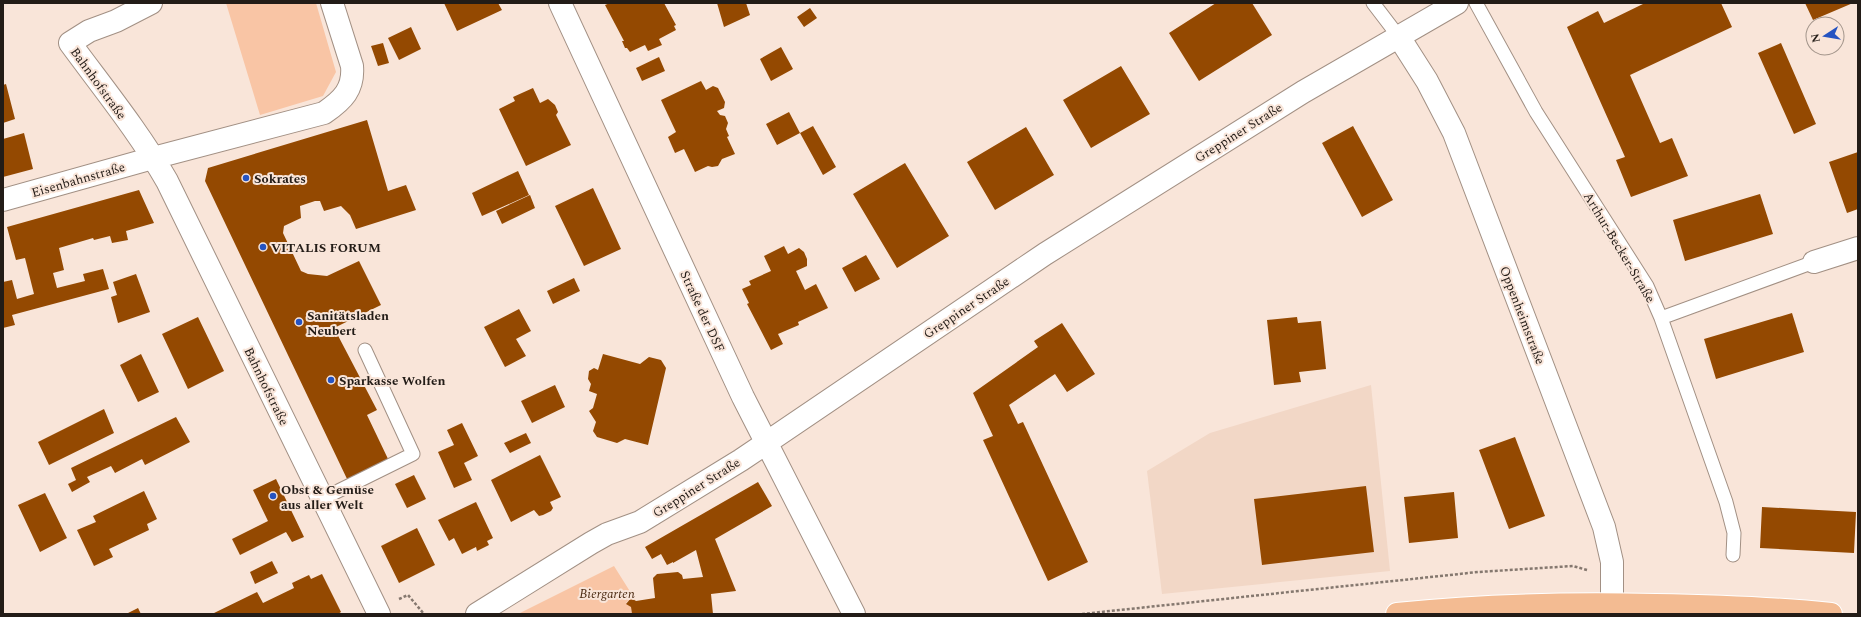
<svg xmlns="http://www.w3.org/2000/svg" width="1861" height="617" font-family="Spectral,serif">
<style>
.built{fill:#f2d7c6}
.green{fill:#f9c5a5}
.building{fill:#944901}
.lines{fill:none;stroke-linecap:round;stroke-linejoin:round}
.lane-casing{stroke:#a29084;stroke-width:15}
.street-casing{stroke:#a29084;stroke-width:24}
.primary-casing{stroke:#fff;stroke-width:24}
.path{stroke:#85786f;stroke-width:2.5;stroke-dasharray:3 2;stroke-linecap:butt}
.lane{stroke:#fff;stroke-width:13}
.street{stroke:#fff;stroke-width:22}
.primary{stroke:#f3bb92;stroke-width:22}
.poi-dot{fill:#2553c1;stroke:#f9e5d9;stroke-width:1.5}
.labels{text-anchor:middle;stroke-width:4;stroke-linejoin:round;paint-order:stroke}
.street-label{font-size:13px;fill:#231c17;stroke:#f9e5d9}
.poi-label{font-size:13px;font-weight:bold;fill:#231c17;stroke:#f9e5d9;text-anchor:start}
.park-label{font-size:13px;font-style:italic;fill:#4b2a12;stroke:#f9e5d9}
</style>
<rect width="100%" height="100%" fill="#f9e5d9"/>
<path class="built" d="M1371,385L1390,571L1162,594L1147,471L1210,433Z"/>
<path class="green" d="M226,3H316L336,72L323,96L260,115Z
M614,566L636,601L631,598L626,603L631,607L632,614H518Z"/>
<path class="building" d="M444,3H498L502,10L457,31Z
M610,3H664L676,25L674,26L676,30L659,39L662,45L648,51L645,45L630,52L627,48H625L622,41H624L605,5Z
M717,3H746L750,15L724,27Z
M1216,3H1252L1272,35L1199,81L1169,33Z
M1645,3H1721L1732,27L1630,75L1660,143L1672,138L1688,176L1631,197L1616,160L1625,157L1567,27L1598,11L1604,23Z
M1805,3H1853L1813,20Z
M810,8L817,18L804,27L797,17Z
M411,27L421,49L399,60L388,38Z
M383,43L389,63L378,66L371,46Z
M1781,43L1816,124L1794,134L1758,53Z
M781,47L793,69L771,81L760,59Z
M659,57L665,71L642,81L636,68Z
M1121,66L1150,114L1091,148L1063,100Z
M701,81L706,90L713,86L718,88L725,102L724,108L717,111L720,115L725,116L728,123L726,129L729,136L727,137L735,154L722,159L718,166L712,167L708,166L695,172L684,149L675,153L668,137L676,132L661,100Z
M6,84L15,119L3,123V85Z
M533,88L540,103L548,99L555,105L558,112L556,115L571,145L526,166L499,109L515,101L513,97Z
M789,112L800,133L777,145L766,124Z
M367,120L388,191L406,185L416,210L356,229L350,215L341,206L324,211L320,201H315L300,206L301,218L284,226L283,233L301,271L308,274L327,276L359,261L381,305L334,328L377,410L367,415L389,461L348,481L205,181L208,168Z
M813,126L836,167L823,175L800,133Z
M1353,126L1393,200L1362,217L1322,143Z
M1026,127L1054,175L995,210L967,162Z
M24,133L33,169L3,177V139Z
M1858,152V209L1847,213L1829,162Z
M905,163L949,236L897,268L853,194Z
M518,171L529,195L482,216L472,193Z
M593,188L621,249L584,266L555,206Z
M139,190L154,223L126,231L128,240L112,243L110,236L94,240L93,238L59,248L64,270L53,273L57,288L85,281L83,274L103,269L109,289L12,315L15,325L3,328V282L12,280L17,299L34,294L25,258L16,260L7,227Z
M1760,194L1773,234L1685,261L1673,220Z
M530,195L535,208L502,224L496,211Z
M784,246L788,254L799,248L804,252L807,259V266L796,271L805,290L816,284L828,308L798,322L799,325L778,334L783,344L771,350L747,304L749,303L742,289L751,285L749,281L771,271L764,256Z
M866,255L880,279L855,292L842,268Z
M136,274L150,312L118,323L111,297L117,295L113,282Z
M574,278L580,291L553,304L547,291Z
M519,309L531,331L516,339L526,356L505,367L484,327Z
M1792,313L1804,352L1716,379L1704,339Z
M198,317L224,371L188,389L162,334Z
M1297,317L1298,323L1321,321L1326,369L1299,372L1301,382L1274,385L1267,320Z
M1062,323L1095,374L1067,392L1055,374L1009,405L1018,424L1023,422L1088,562L1048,581L983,440L993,436L973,393L1038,347L1034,341Z
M141,354L159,392L138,402L120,365Z
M603,354L640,364L649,357L661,360L666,368L648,445L625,439L617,443L597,437L593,431L596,422L589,411L593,408L597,394L589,391L591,384L588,379L589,371L594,368L598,370Z
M555,385L565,407L532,423L521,401Z
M104,409L114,433L49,465L38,442Z
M176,417L190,442L145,465L142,459L115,473L111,466L87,477L90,482L72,492L68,484L76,480L71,468Z
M462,423L478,456L464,463L472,480L454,488L438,452L454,445L447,430Z
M526,433L531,443L510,453L504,443Z
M1515,437L1545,516L1509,529L1479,450Z
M540,455L561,497L550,502L553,508L551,511L543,515L539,516L534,510L511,522L491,480Z
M414,475L426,499L407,508L395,484Z
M276,479L304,537L292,542L286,532L240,555L232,539L268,521L253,490Z
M758,482L772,506L715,539L736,591L711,594L713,614H632L631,607L626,604L631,598L636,601L655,598L653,578L657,574L678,572L682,575L683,579L703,577L696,550L673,563V562L667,565L661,554L652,559L645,547Z
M1366,486L1374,552L1262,565L1254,499Z
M144,491L157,519L147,524L149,530L109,549L113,557L94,566L77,530L96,522L93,516Z
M1454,492L1458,538L1409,543L1404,497Z
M45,493L67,538L40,552L18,505Z
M476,502L493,538L487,541L489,545L477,551L476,547L462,554L454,538L449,541L438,520Z
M1762,507L1856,512L1854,553L1760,548Z
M417,528L435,565L399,583L381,546Z
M272,561L278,573L255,584L250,572Z
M322,574L341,612L338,614H212L257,592L263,603L294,588L292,583L309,575L311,579Z
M138,608L141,614H126Z"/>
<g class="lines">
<defs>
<path id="lane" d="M1373,3L1399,37
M1476,3L1536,112L1647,286L1661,318L1726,502L1734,533L1733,555
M1661,318L1814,262
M322,499L413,454L365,350"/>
<path id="street" d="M151,3L116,21L89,31L70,43C103,88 139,132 167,181L379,614
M560,3L743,397L854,614
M1399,37L1427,81L1454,133L1604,527L1612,562V604
M3,200L153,158L324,113C343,100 354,89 352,66L332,3
M1814,262L1858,248
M477,614L591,543L607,534L640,522L741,460L1045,254L1303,92L1457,3"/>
<path id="primary" d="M1397,614C1483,605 1569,603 1655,605C1714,606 1773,608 1831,614"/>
</defs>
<use href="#lane" class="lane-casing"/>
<use href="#street" class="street-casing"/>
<use href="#primary" class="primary-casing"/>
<path class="path" d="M399,599L408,595L424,614
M1082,614L1478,572L1573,566L1587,570"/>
<use href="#lane" class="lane"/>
<use href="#street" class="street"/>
<use href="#primary" class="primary"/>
</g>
<g class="poi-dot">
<circle cx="246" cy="178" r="4"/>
<circle cx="263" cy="247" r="4"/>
<circle cx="299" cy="322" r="4"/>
<circle cx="331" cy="380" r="4"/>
<circle cx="273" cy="496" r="4"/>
</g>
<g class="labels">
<g class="street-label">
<text transform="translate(99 83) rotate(54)" y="5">Bahnhofstraße</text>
<text transform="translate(1238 132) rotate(-32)" y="5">Greppiner Straße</text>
<text transform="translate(78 179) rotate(-16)" y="5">Eisenbahnstraße</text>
<text transform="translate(1620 247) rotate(59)" y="5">Arthur-Becker-Straße</text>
<text transform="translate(966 307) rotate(-34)" y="5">Greppiner Straße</text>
<text transform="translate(703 311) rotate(65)" y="5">Straße der DSF</text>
<text transform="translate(1523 315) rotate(69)" y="5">Oppenheimstraße</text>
<text transform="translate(267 386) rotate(64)" y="5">Bahnhofstraße</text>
<text transform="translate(696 487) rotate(-32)" y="5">Greppiner Straße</text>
</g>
<g class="poi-label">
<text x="254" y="183">Sokrates</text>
<text x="271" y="252">VITALIS FORUM</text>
<text x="307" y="320">Sanitätsladen<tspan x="307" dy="15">Neubert</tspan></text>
<text x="339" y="385">Sparkasse Wolfen</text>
<text x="281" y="494">Obst &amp; Gemüse<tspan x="281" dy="15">aus aller Welt</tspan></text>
</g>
<g class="park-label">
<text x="607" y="598">Biergarten</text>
</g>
</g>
<rect width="1861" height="617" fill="none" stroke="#231c17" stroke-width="8"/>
<g transform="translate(1825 36) rotate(258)"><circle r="19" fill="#f9e5d9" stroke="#a3958b"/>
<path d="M0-3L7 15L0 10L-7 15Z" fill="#2553c1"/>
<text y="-6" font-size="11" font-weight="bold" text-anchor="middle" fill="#231c17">N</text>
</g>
</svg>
